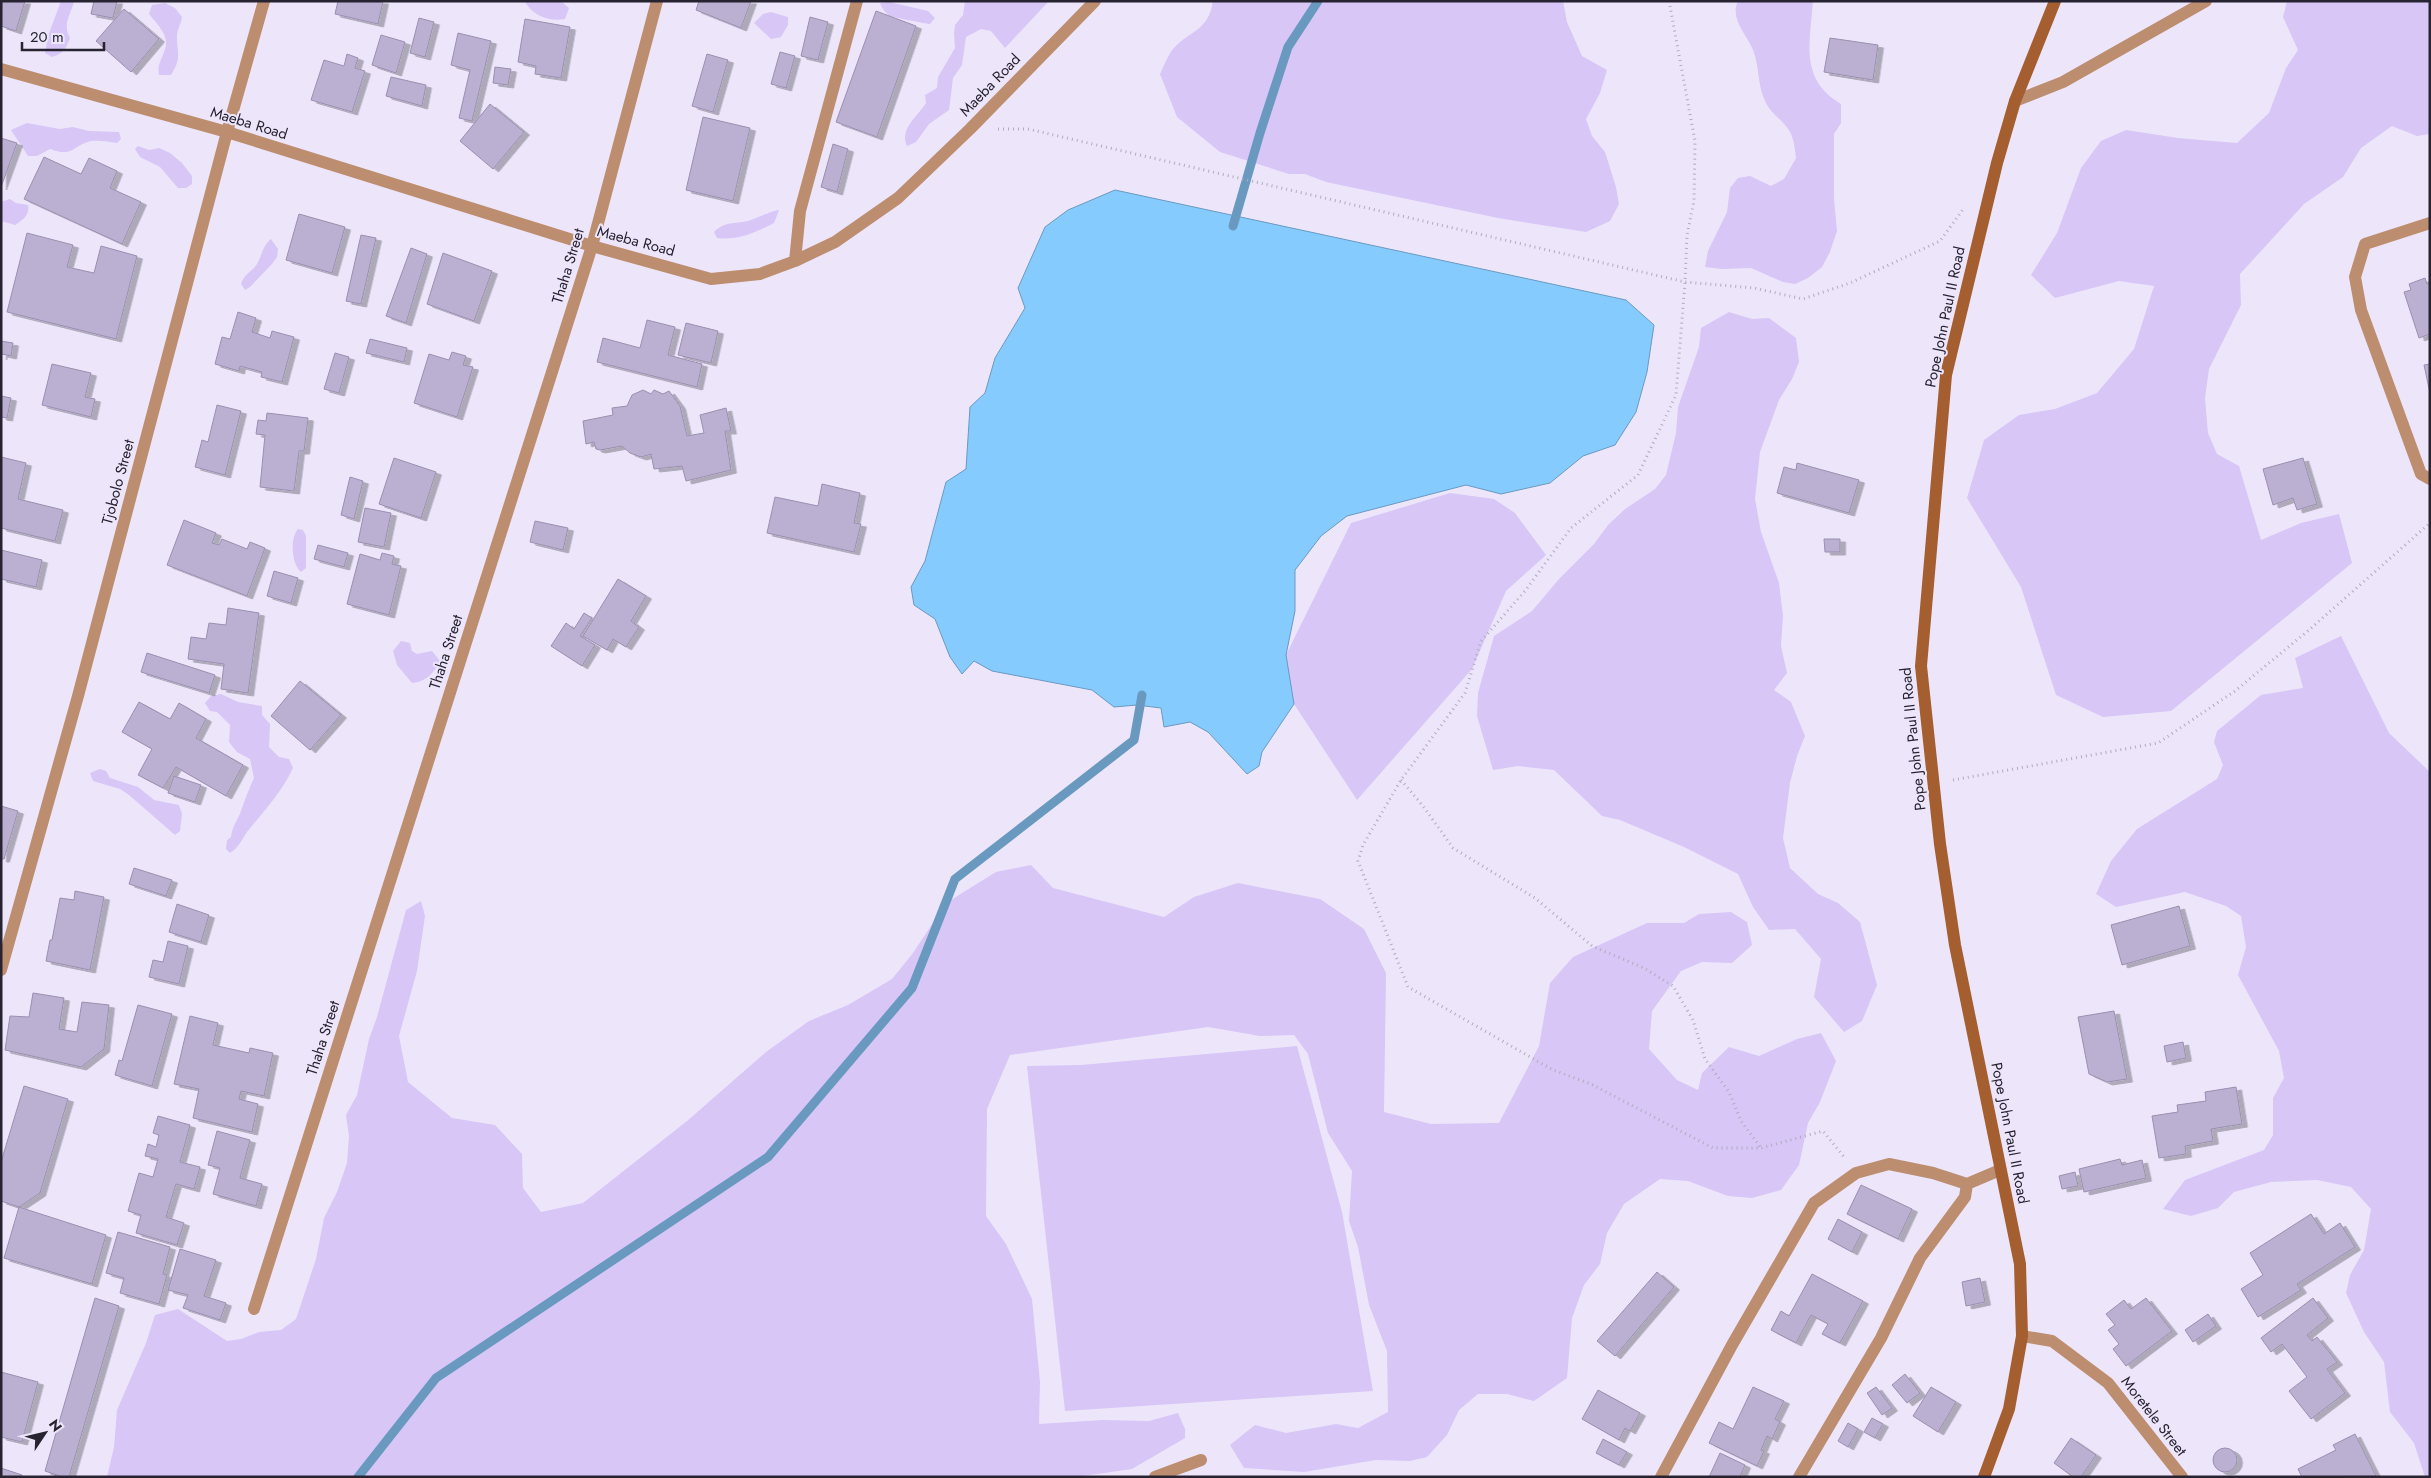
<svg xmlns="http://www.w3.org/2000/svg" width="2431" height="1478" font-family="Jost,sans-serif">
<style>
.green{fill:#d7c6f6}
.water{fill:#86cbfe;stroke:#6a99c0}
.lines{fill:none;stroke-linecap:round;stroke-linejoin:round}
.stream{stroke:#6a99c0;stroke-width:9}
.building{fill:#bcb0d2;stroke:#9a8faf;filter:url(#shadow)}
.path{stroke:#b1abbe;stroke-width:3;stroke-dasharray:1 4;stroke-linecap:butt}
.street{stroke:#bd8d6f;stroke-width:12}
.secondary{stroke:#a45e2f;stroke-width:12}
.labels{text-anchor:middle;stroke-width:4;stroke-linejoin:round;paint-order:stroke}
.street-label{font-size:15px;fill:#272330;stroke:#ede6fb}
</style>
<defs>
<filter id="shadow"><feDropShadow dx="5.5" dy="3" stdDeviation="0" flood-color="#0004"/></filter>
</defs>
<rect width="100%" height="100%" fill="#ede6fb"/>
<path class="green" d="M61,1H74C71,15 62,23 70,38C66,49 64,53 52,57L45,53L48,36Z
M965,1H1049L1005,48L991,31L981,29L966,37L962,65L953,78L949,110L929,124L916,142L907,146C899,129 918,116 926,103L925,95L937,88L938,77L955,48L954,34L955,25L963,15Z
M1213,1H1563L1567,22L1582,56L1607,70L1600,93L1586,119L1592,136L1605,152L1616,187L1619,204L1610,221L1586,232L1498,218L1326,182L1305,174H1289L1220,152L1177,117L1160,74C1164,66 1168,55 1173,49C1191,29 1208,32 1213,1Z
M1738,1H1813C1810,43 1799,79 1841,104V123L1834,134V199L1837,231L1830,252L1822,267L1808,278L1795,284L1783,282L1751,268L1722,269L1705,267L1708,251L1727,212L1730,188L1738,178L1750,176L1771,186L1784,179L1796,158C1795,150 1794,139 1790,132C1784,121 1771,114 1766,103C1757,86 1760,68 1753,50C1748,36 1729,19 1738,1Z
M2287,1H2430V134L2417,136L2392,126L2361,148L2343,177L2304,204L2240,274L2241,305L2209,369L2205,398L2208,433L2217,454L2239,466L2261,540L2301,523L2339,514L2352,563L2171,711L2103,717L2056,695L2021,587L1967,498L1984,440L2019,415L2055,409L2097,393L2134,349L2154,286L2119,281L2055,298L2031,275L2057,233L2081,168L2101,141L2126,130L2178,138L2237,143L2269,113L2286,68L2298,50L2283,17Z
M525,2H562L569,8L565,19C550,22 533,16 525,2Z
M889,2L928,11L935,18L930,24C927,24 892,17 890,16C885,13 882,8 880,3Z
M165,3L175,8L182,17C181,24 177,30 177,36C177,54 182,58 171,75H159C157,63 162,60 165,49C170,36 157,24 149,14L152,5Z
M771,12L788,17V25L781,37L771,39L754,23L763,14Z
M27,123L60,129L73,127L89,131L119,132L121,139L117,143C109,142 101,140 92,141C71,145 75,158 50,149L37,156H28L11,130Z
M138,146L149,150L159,148L170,153L182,163L192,176V184L186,188H178L160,167L140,157L135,149Z
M10,199L16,203L28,205C30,215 23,220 15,225L1,221V202Z
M779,210L774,223C757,232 737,241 717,238L714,232C725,221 734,224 748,221C758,218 768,212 779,210Z
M271,239L278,249L277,257L272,264L250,287L245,290L241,284C244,275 248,274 254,268C262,259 261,247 271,239Z
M1729,312L1752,319L1769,318L1796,338L1799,362L1792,379L1779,400L1760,452L1755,499L1761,532L1779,583L1783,616L1781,646L1787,673L1774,690L1791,702L1805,736L1797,756L1790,783L1783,838L1790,868L1818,894L1838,903L1860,922L1877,985L1862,1021L1844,1032L1814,997L1821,959L1795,929L1769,930L1753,907L1738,874L1684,847L1620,820L1602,816L1554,770L1518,766L1493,770L1477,716L1478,693L1494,636L1532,611L1559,579L1594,544L1608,525L1625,509L1655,489L1666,475L1676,433L1678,407L1699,347L1701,328Z
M1450,493L1494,499L1515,513L1546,555L1506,591L1472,669L1357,800L1294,704L1286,655L1351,523Z
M298,529L303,530L306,536V568L301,572C291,563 290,538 298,529Z
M2341,636L2389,733L2430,772V1477H2425L2414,1443L2390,1412L2384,1362L2364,1332L2346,1293L2350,1275L2364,1250L2371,1209L2351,1187L2317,1180L2271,1182L2234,1192L2218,1208L2191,1216L2163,1209L2185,1180L2264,1150L2273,1135V1098L2284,1078L2279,1051L2238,975L2246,947L2241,916L2226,906L2185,892L2116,907L2096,894L2111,861L2137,829L2217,779L2223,765L2214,742L2217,731L2261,695L2303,688L2295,658Z
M401,641L410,643L412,651L417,654L432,651L440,661C434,673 426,682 412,683L397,665L393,651Z
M221,694L238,702L262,706V715L270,724L269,747L279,757L289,759L293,768C282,792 263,812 247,832C241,841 239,847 230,853L226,849L227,840L231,837C232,826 238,820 241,811C245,799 249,789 254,778L250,759L237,752L229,742L230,725L217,712L210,711L205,703L211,696Z
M100,769L106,771L110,778L138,787L154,800L179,805L182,814L180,831L175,835L129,795L120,789L93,781L90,773Z
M1031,865L1053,888L1164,917L1194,897L1238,883L1320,899L1364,929L1386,973L1384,1112L1431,1124L1499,1123L1539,1046L1550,983L1573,957L1647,923H1684L1699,914L1731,912L1747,922L1752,945L1732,963L1702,962L1681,971L1652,1011L1649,1049L1677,1080L1698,1090L1702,1073L1729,1047L1759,1056L1797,1039L1821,1033L1836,1061L1820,1102L1808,1123L1799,1165L1781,1190L1752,1198L1728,1196L1688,1181L1660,1179L1624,1204L1607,1233L1600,1264L1584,1285L1572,1318L1567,1378L1534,1401L1507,1394H1478L1459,1410L1447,1435L1427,1457L1410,1461L1376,1460L1304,1472L1244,1468L1230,1445L1255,1425L1286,1433L1336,1424L1358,1428L1388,1412L1387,1351L1369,1305L1358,1247L1349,1221L1352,1171L1328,1133L1308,1054L1294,1035L1260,1036L1208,1027L1010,1055L987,1109L986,1216L1006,1244L1032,1299L1040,1382L1039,1424L1103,1420L1149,1421L1178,1413L1185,1429V1438L1132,1469L1076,1477H107L114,1447L117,1410L146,1343L155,1315L178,1309L227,1341L241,1339L259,1332L281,1330L296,1319L316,1259L324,1218L337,1192L347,1163L349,1136L346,1115L357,1095L369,1039L377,1017L406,910L421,901L425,916L417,971L399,1036L408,1082L452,1118L495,1125L522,1154L523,1188L541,1212L583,1203L687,1121L766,1052L809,1021L848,1005L892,979L913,953L946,903L996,872Z
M1297,1046L1342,1212L1373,1391L1065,1411L1027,1066L1081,1065Z"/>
<path class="water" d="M1115,190L1626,300L1654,325L1647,372L1636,412L1615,445L1583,456L1550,483L1501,494L1466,485L1347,516L1321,536L1295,570V611L1286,655L1294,704L1262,752L1259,766L1247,774L1208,732L1190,722L1164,727L1161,708L1137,705L1114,707L1092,690L992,671L974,661L962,674L950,657L935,619L914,605L911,587L925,561L946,482L966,469L970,407L985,393L995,358L1025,308L1018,288L1045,227L1068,210Z"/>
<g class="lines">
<path class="stream" d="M1233,226L1260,133L1288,47L1318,1
M358,1477L436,1378L768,1157L912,988L955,879L1134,740L1142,695"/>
</g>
<path class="building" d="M2,1H25L16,31L1,26Z
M94,1H117L113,18L91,14Z
M338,1H383L378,24L335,14Z
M699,1H751L741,28L696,10Z
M124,9L159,39L131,72L96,41Z
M876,11L916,26L877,137L836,122Z
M810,17L828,22L818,60L801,56Z
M419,18L434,22L425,57L410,53Z
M525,19L570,27L561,78L535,74L536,66L518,62Z
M458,33L491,41L472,121L459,118L470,70L451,65Z
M381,35L405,42L396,73L372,65Z
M1830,38L1878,45L1873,80L1824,72Z
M780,52L795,56L786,88L771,84Z
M347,54L358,58L355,68L365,71L352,112L311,100L324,60L344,66Z
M707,54L728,60L713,112L692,106Z
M495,67L511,69L508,85L493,83Z
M391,77L426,85L422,106L386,96Z
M490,104L524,132L493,169L460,141Z
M703,117L750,128L733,201L686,190Z
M1,138L17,143L1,187Z
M833,144L848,149L837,192L821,187Z
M44,157L81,174L89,158L117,171L110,188L141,202L122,244L24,199Z
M299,214L345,227L332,273L286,260Z
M27,233L73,245L67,267L94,273L101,246L137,256L116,339L7,312Z
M361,235L376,238L361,304L346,301Z
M411,248L427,254L406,323L386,316Z
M443,253L492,271L474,321L427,304Z
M2425,278L2427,284H2430V334L2419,338L2404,292L2411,290L2409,284Z
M238,312L256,318L252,332L270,338L272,331L294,337L282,382L261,377L262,372L240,366L239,371L215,364L222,337L230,339Z
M647,320L675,327L668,355L702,364L697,387L597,362L603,338L640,348Z
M686,323L718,331L711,363L678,355Z
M370,339L407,348L404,362L366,353Z
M1,341L13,343L11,356L2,354L1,357Z
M452,352L466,356L463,365L473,367L457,417L414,403L429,354L449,360Z
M335,353L349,357L339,393L324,389Z
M52,364L91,373L85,397L95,399L91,417L42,405Z
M2430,364V393L2424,365Z
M643,390L651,394L654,390L663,394L669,391L680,406L687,436L704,433L700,415L726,408L731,431H725L731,470L686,481L682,466L654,469L651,454L641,457L630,453L622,446L600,450L596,449L594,442L586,444L583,421L613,415L612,408L627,406L632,395Z
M1,396L11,398L7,418L1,417Z
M217,405L241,411L225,475L195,467L202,440L208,442Z
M267,413L308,418L304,451H299L294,491L260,487L265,435L256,434L258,420L266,421Z
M1,457L26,463L18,499L63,510L55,541L1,528Z
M394,458L436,472L421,518L379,504Z
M2303,458L2317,504L2297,510L2293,498L2273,505L2263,469Z
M1797,463L1859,480L1849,513L1777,493L1784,467L1796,470Z
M350,477L363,481L354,519L341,515Z
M822,484L860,493L854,523L861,524L854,552L767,533L775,497L818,506Z
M365,508L391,513L384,547L358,542Z
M184,520L216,533L212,543L219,545L222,539L247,549L250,542L265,548L247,596L167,565Z
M535,521L568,528L563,550L530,542Z
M1824,539H1840V552H1825Z
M318,545L348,553L344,567L314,559Z
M1,550L42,560L36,587L1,579Z
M382,553L394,556L392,564L401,566L389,615L347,604L360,554L380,560Z
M274,571L298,578L291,603L267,596Z
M618,579L646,596L631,621L639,627L626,647L613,639L607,650L583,636Z
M228,608L259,613L248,693L221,689L224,664L188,659L191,637L206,639L209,623L226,625Z
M584,613L592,618L580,636L595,645L582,666L551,646L566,623L574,629Z
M147,653L215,675L209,693L141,672Z
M300,681L341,715L310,750L271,716Z
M139,702L170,719L179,703L206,719L196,738L243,765L226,796L176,767L163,788L138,775L152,749L122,732Z
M174,776L201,785L195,802L168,793Z
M1,806L18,811L4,859H1Z
M134,868L172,880L166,896L129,884Z
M75,891L104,897L90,970L46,961L50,940H52L60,898L74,900Z
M177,904L209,915L201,942L169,932Z
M2179,906L2190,946L2122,965L2111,925Z
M168,941L188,946L179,984L149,977L153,960L163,962Z
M33,993L64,998L59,1029L77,1032L82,1002L109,1005L104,1049L81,1067L5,1050L10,1016L29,1017Z
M138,1005L172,1014L152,1086L115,1075L119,1060L122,1061Z
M2114,1011L2127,1079L2107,1082L2089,1074L2078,1017Z
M190,1016L218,1023L213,1045L249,1053L250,1048L273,1053L264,1096L241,1091L239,1099L258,1104L252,1132L193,1118L199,1089L174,1084Z
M2183,1042L2186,1058L2167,1062L2164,1046Z
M24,1086L68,1099L40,1193L19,1207L1,1201V1162Z
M2236,1087L2242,1124L2211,1129L2213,1141L2185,1146L2186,1154L2159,1158L2152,1116L2178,1112L2177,1105L2206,1101L2205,1092Z
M158,1116L190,1125L180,1162L200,1167L194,1189L176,1184L166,1217L184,1223L177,1245L136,1233L141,1215L128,1211L139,1173L153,1177L158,1159L145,1156L148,1144L156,1147L159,1135L153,1133Z
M217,1131L250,1140L240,1178L262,1184L256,1206L213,1194L220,1168L208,1165Z
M2120,1159L2122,1165L2142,1160L2146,1178L2084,1192L2079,1169Z
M2075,1172L2078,1186L2062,1189L2059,1176Z
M1861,1185L1912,1209L1898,1239L1847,1214Z
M19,1207L106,1235L92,1284L4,1258Z
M2311,1214L2324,1234L2340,1223L2355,1247L2297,1284L2301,1290L2258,1317L2241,1289L2263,1275L2250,1253Z
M1838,1219L1862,1232L1852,1252L1828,1239Z
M118,1232L170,1247L163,1274L167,1275L159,1304L120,1293L124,1278L106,1273Z
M180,1249L216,1260L204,1296L226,1303L220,1320L183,1308L188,1295L168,1290Z
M1657,1272L1674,1287L1615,1356L1597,1341Z
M1812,1274L1863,1301L1840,1343L1822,1334L1828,1324L1811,1315L1796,1343L1771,1330L1781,1311L1789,1316Z
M1980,1278L1985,1302L1966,1306L1962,1282Z
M95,1298L119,1306L69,1477H63L45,1471Z
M2146,1298L2172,1331L2126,1366L2113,1349L2119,1344L2108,1330L2115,1325L2106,1314L2124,1300L2131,1309Z
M2313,1298L2328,1318L2307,1335L2312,1341L2317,1337L2337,1362L2327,1369L2345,1393L2311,1419L2289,1391L2307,1377L2282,1344L2271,1352L2261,1338Z
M2208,1314L2216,1326L2193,1342L2185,1330Z
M1,1372L38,1382L22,1442L1,1437Z
M1905,1374L1920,1393L1907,1403L1892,1385Z
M1753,1387L1784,1401L1775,1419L1780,1422L1772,1439L1767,1436L1761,1450L1764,1451L1757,1466L1709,1443L1719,1422L1733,1429Z
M1876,1387L1892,1408L1882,1415L1867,1393Z
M1931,1387L1956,1402L1938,1432L1913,1416Z
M1598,1390L1640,1413L1630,1431L1625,1428L1619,1440L1582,1419Z
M1872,1418L1883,1424L1875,1438L1864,1432Z
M1848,1423L1858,1429L1848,1447L1838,1441Z
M2355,1434L2376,1476L2302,1477L2298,1469L2336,1450L2333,1445Z
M2071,1438L2096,1455L2081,1477H2073L2054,1463Z
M1603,1439L1627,1452L1619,1465L1596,1453Z
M2213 1460a12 12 0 1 1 24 0a12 12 0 1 1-24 0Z
M1720,1453L1745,1465L1740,1477H1709Z
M1,1468L22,1475L21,1477H1Z"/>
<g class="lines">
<path class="path" d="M1669,1L1695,141L1694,201L1687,235L1685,282L1676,395L1638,475L1571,528L1525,591L1481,641L1465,693L1401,780L1363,845L1358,861L1408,987L1553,1070L1591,1084L1713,1148H1761L1823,1131L1844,1157
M998,129H1028L1685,282L1754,288L1803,299L1850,283L1940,241L1964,208
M1401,780L1423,806L1453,848L1535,898L1592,946L1644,968L1673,986L1693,1020L1705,1059L1729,1092L1741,1121L1761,1148
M1953,780L2158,743L2235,691L2309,630L2430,523"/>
<path class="street" d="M1,69L227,132L592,246L711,279L760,274L795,261L835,242L898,198L970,129L1095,1
M2015,101L2063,82L2206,1
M2430,223L2365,244L2355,277L2361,310L2421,474L2430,479
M795,261L800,211L857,1
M1,970L78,696L227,132L264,1
M254,1309L592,246L657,1
M2022,1336L2052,1341L2108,1383L2182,1477
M1155,1477L1201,1460
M1661,1477L1732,1345L1814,1203L1856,1173L1889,1164L1933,1173L1967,1184
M1799,1477L1881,1338L1920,1258L1965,1197L1967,1184L2000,1170"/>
<path class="secondary" d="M1984,1477L2009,1409L2022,1336L2020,1264L1955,945L1940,844L1921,666L1946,375L1997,163L2015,101L2055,1"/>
</g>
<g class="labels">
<g class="street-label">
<text transform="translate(990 85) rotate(-46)" y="5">Maeba Road</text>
<text transform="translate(249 123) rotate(17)" y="5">Maeba Road</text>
<text transform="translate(636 241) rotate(15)" y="5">Maeba Road</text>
<text transform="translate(568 266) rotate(-73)" y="5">Thaha Street</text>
<text transform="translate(1945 317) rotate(-78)" y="5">Pope John Paul II Road</text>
<text transform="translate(118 482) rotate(-75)" y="5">Tjobolo Street</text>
<text transform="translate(446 652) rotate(-72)" y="5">Thaha Street</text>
<text transform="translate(1913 739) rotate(-96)" y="5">Pope John Paul II Road</text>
<text transform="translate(323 1038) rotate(-72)" y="5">Thaha Street</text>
<text transform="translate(2010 1133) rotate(79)" y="5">Pope John Paul II Road</text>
<text transform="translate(2154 1416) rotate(52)" y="5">Moretele Street</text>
</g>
</g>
<rect width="2431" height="1478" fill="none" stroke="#272330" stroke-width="5"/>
<g transform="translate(45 1433) rotate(55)" stroke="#ede6fb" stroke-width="4" paint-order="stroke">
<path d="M0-4L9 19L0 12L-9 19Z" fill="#272330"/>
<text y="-8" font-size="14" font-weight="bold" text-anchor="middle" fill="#272330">N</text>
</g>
<path d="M22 42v8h82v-8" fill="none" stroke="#272330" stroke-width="2.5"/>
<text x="30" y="42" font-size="15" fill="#272330" stroke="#ede6fb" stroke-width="4" paint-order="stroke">20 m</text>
</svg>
